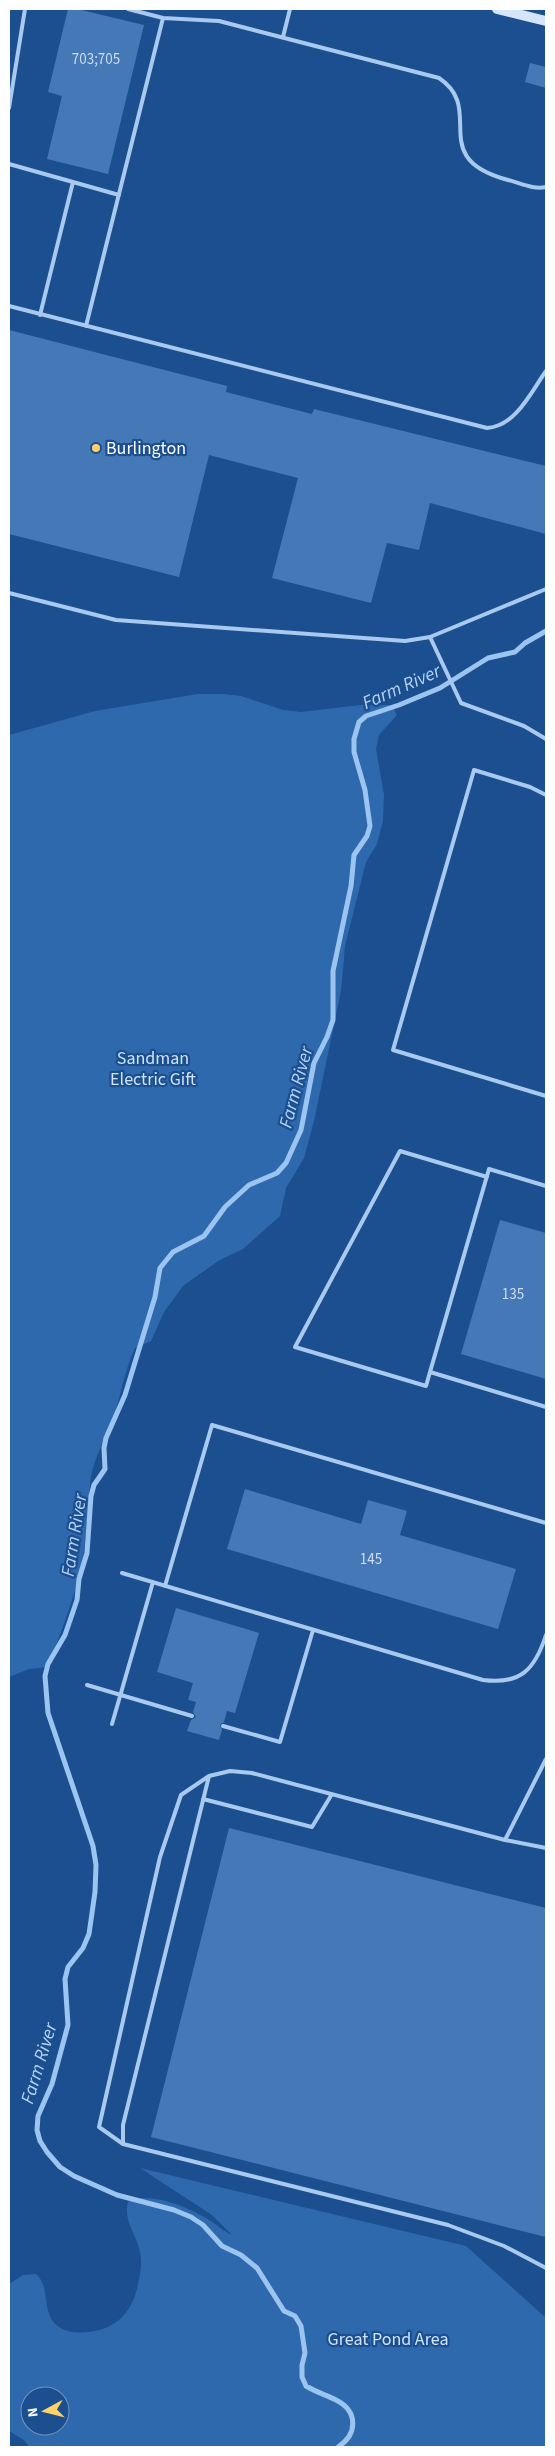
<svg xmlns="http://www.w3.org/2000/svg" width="555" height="2456" font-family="'Source Sans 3',sans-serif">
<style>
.green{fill:#2e69ad;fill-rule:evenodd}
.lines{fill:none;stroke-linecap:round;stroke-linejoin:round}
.stream{stroke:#9cc4f0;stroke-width:5}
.building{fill:#4478b7}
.lane{stroke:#a9c9ee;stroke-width:4}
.secondary{stroke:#d6e6fa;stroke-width:10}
.poi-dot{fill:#ffd166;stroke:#1b4f8f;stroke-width:2}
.labels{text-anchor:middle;stroke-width:4.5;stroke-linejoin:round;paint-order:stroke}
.number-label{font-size:15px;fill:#d0dded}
.poi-label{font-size:18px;fill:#fff;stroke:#1b4f8f;text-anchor:start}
.park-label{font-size:18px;fill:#cfe3fa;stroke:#1b4f8f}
.water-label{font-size:19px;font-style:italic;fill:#b5d3f5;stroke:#1b4f8f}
</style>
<rect width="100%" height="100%" fill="#1b4f8f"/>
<path class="green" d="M224,694L241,696L283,710L301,712L360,705H392L397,715L379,735L376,749L384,795L383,821L377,844L366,862L345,946L341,991L314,1121L304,1158L286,1188L280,1216L243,1249L218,1261L183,1286L164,1312L151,1341L135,1348C124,1371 121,1397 112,1421C104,1442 92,1461 90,1485C87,1513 87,1541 81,1569C73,1602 60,1634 48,1667L29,1669L9,1677V735L95,711L198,694Z
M140,2168L466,2246L546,2318V2447H29L24,2440L9,2431V2284L23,2275L36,2274C52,2288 40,2314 59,2327C68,2333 79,2333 89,2332C127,2327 138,2300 141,2264C143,2241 122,2224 128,2202C149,2191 186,2206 206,2218C215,2223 223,2231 232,2235L212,2215ZM30,2396H60V2426H30Z"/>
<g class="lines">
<path class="stream" d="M338,2447C358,2434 358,2411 336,2400C326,2395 316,2392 306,2386L302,2377V2365L305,2353L301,2326L295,2316L284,2311L257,2268L241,2255L222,2246L203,2225L191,2217L174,2210L117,2195L74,2176L60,2167L47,2152L40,2141L37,2130L38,2116L52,2084L68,2025L65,1979L68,1967L83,1948L89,1934L95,1892L96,1865L93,1846L48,1713L45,1676L48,1664L65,1635L77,1600L79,1579L87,1553L91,1496L94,1485L105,1469L104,1448L106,1438L125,1395L155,1297L160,1268L173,1252L204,1236L225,1207L249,1185L277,1173L286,1163L301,1130L314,1063L327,1037L333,1020V971L351,886L354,855L367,836L370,826L365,790L354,752V739L359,722L366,716L399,705L440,688L488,658L515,652L525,643L546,631"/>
</g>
<path class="building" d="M68,9H77L144,25L108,174L47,159L62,96L48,92Z
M530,63L546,67V88L525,82Z
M9,330L227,386L226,392L312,414L314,409L546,466V534L430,503L419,550L387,543L371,603L272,578L298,478L209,455L179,577L9,534Z
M500,1220L546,1233V1379L461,1354Z
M245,1489L361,1524L368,1500L407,1511L400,1535L516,1569L498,1629L227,1549Z
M176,1608L259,1633L235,1713L227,1711L224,1722L220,1725L222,1730L219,1740L187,1731L191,1720L196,1717L193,1712L196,1702L188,1700L193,1683L157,1672Z
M229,1828L546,1908V2237L151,2137Z"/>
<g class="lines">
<path class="lane" d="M128,9L163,18L219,21L439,78C487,110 425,158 508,180C520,183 534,190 546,187
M283,37L290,9
M9,108L25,9
M9,164L119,195
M9,306L487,428C516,426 531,392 546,371
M40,315L73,182
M86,326L163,18
M9,593L116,620L405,641L430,637L546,589
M430,637L461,703L524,726L546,739
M546,795L530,787L474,770L393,1050L546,1096
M546,1186L489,1169L430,1372L546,1407
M430,1372L426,1386L295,1347L400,1151L487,1177
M122,1573L483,1680C521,1685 535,1669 546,1635
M165,1586L212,1425L546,1523
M87,1685L192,1716
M112,1724L153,1582
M223,1726L280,1742L313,1630
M546,1759L505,1840L252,1773L230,1771L209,1776L123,2125V2144L448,2225L504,2246L546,2268
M203,1799L312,1827L332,1794
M505,1840L546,1848
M123,2144L99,2127L160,1857L181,1795L209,1776"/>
<path class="secondary" d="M497,9L546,21"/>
</g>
<circle class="poi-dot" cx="96" cy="448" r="5"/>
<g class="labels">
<g class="number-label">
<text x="96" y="64">703;705</text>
<text x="513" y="1299">135</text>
<text x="371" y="1564">145</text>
</g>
<g class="poi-label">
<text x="106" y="454">Burlington</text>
</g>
<g class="park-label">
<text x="153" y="1064">Sandman<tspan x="153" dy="21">Electric Gift</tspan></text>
<text x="388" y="2345">Great Pond Area</text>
</g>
<g class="water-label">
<text transform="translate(401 686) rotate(-24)" y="7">Farm River</text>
<text transform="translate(295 1087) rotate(-75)" y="7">Farm River</text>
<text transform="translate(73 1535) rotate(-81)" y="7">Farm River</text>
<text transform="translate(38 2063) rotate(-73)" y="7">Farm River</text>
</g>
</g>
<rect width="555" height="2456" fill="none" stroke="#ffffff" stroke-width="20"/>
<g transform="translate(45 2411) rotate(263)"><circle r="24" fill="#1b4f8f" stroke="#7695bc"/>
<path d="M0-4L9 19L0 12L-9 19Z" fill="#ffd166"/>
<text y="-8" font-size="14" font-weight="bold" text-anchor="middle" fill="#ffffff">N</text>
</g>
</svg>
